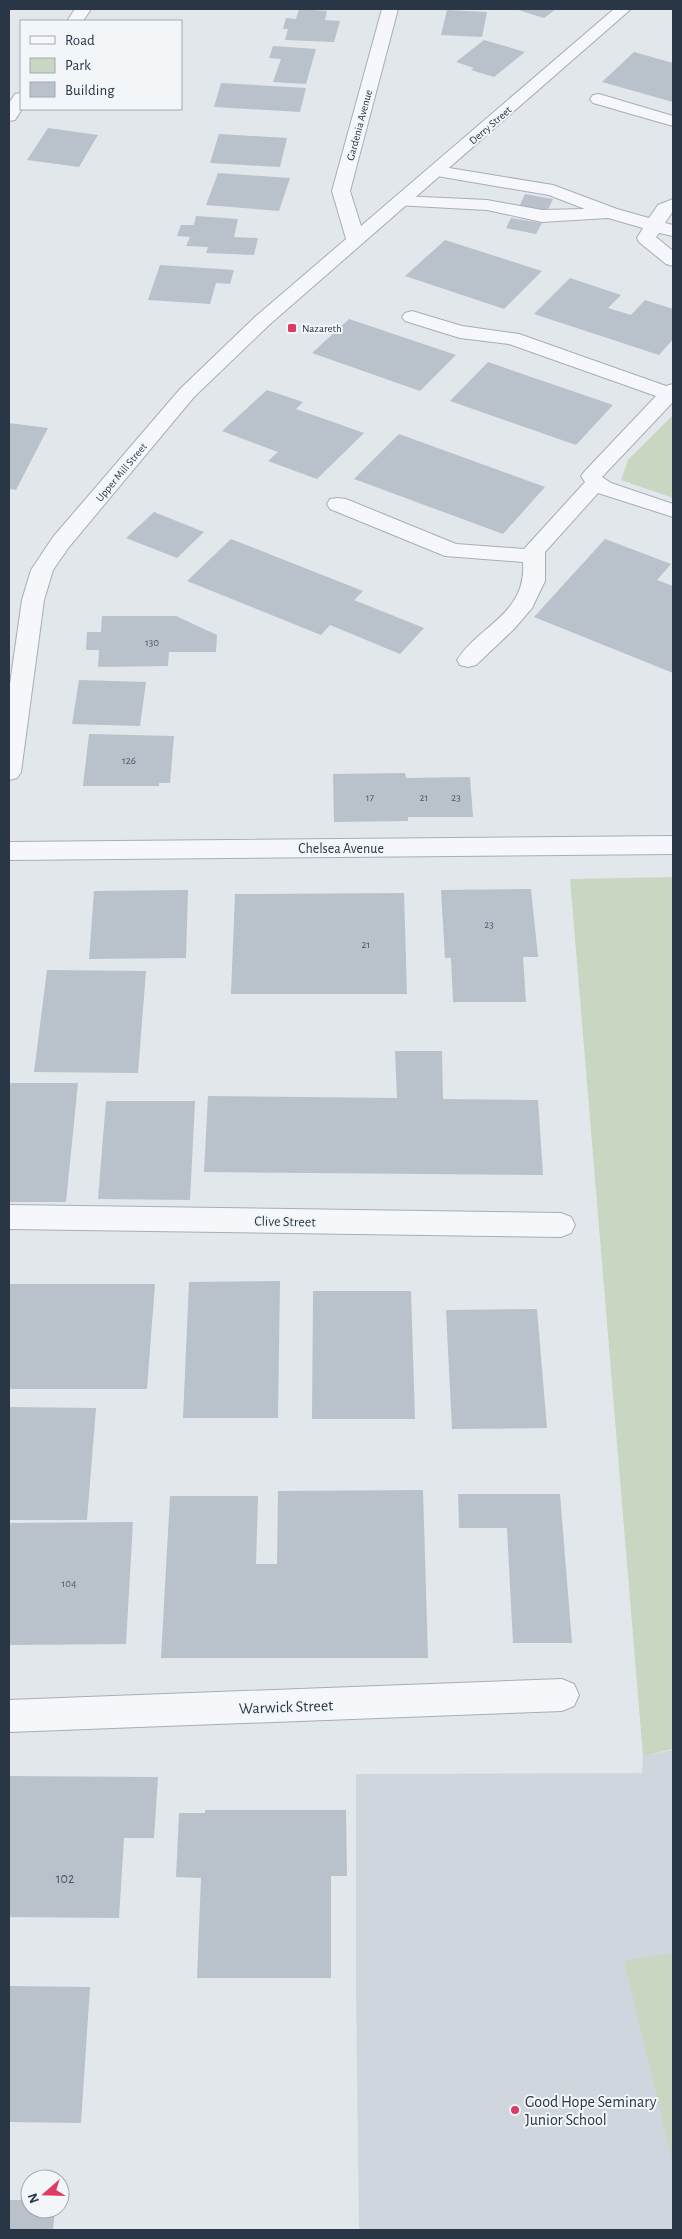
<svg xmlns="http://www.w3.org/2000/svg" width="682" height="2239" font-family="'Alegreya Sans',sans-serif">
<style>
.built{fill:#d0d6de}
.green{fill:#c9d7c2}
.building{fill:#b9c1ca}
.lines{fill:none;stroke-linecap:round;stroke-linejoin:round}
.lane-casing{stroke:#a6aeb7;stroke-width:2}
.street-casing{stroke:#a6aeb7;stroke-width:2}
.lane{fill:#f5f7fa;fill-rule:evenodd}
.street{fill:#f5f7fa;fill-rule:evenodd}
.poi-dot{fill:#dd3b63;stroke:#f2f6f9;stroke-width:2}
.labels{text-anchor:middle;stroke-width:4;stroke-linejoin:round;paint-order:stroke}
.far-street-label{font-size:11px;fill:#283646;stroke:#f2f6f9}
.far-poi-label{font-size:11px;fill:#283646;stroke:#f2f6f9;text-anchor:start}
.number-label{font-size:11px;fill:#4c5967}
.street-label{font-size:14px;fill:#283646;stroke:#f2f6f9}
.near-number-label{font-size:14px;fill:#4c5967}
.near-street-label{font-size:16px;fill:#283646;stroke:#f2f6f9}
.near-poi-label{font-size:16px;fill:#283646;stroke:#f2f6f9;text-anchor:start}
</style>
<rect width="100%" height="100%" fill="#e2e7ec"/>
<path class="built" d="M673,1750V2230H359L356,1990V1774L642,1773L643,1756Z"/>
<path class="green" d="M673,415V498L621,480L628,460Z
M673,877V1749L643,1756L570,879Z
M673,1953V2164L624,1961Z"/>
<path class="building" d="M299,9L327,11L325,20L340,21L334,42L285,40L288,29H283L286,18L296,19Z
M515,9H556L544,18Z
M447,10L487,12L482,37L441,35Z
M484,40L525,52L494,77L471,70L474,68L456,62Z
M273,46L316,49L306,84L273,82L281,59L269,58Z
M634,52L673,63V102L602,82Z
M221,83L306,88L300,112L214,107Z
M48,128L98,135L79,167L27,160Z
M219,134L287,138L280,167L210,163Z
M218,173L290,178L279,211L206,205Z
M525,194L553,199L547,212L519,207Z
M196,216L238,219L234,237L258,238L254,255L206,253L208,247L186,246L190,237L177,236L181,225H194Z
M511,218L542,223L536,234L506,228Z
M445,240L542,271L504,309L405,276Z
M160,265L234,270L230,284L216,283L210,304L148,300Z
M570,278L621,295L608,308L631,315L645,300L673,309V339L659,355L534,314Z
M349,319L456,355L420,391L312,353Z
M488,362L613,405L576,445L450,401Z
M267,390L303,402L296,409L364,433L317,479L268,461L278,452L222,431Z
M9,423L48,428L16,490L9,489Z
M399,434L545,487L503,534L354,479Z
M154,512L204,532L177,558L126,538Z
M231,539L363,591L354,600L424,628L400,654L330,625L321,635L187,581Z
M605,539L671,564L657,580L673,586V673L534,617Z
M102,616H176L217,635L216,652H169L168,666L98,667L99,650H86L87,632H101Z
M79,680L146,682L140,726L72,724Z
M89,734L174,736L170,783H159V786H83Z
M405,773L406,778L470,777L473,817H408V821L334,822L333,774Z
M531,889L538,957H523L526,1002H453L451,958H445L441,890Z
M188,890L186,958L89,959L94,891Z
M404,893L407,994H231L235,894Z
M47,970L146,971L138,1073L34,1072Z
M395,1051H442L443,1099L538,1100L543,1175L204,1172L208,1096L397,1098Z
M9,1083H78L66,1202H9Z
M106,1101H195L190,1200L98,1199Z
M280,1281L278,1418H183L189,1282Z
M9,1284H155L147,1389H9Z
M313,1291H411L415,1419H312Z
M537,1309L547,1428L452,1429L446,1310Z
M9,1407L96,1408L87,1520H9Z
M423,1490L428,1658H161L170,1496H258L256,1564H277L278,1491Z
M458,1494H560L572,1643H513L507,1528H459Z
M133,1522L126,1644L9,1645V1523Z
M9,1776L158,1777L154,1838H124L119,1918L9,1917Z
M205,1810H346L347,1876H331V1978H197L201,1878L176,1877L179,1813H205Z
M9,1986L90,1987L81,2123L9,2122Z
M9,2200H30V2209H55L53,2230H9Z"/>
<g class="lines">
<defs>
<path id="lane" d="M599,94L673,116V126L593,103L590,99L593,95Z
M437,166L553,185L617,209L649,218L658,205L673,199V211L665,223L673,225V236L659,233L656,237L673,251V266L666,264L639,242L637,238L643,228L608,218L542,222L487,210L395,205L392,201L395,197L401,196L487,200L542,210L585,209L549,195L431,175L428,171L431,167Z
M412,311L462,326L519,334L666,386L673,384V402L602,477L611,483L673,504V517L598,493L545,552V581L532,608L514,629L476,665L468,667L460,665L457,660C479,625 527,614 523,562L445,556L330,509L327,504L330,499L338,498L346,499L456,544L524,549L585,482L581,476L584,472L656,396L509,344L460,338L405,321L402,317L405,313Z"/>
<path id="street" d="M75,9H91L83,21H67Z
M382,9H398L350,191L361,226L614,9H631L269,325L194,397L69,547L53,570L44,600L21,772L17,778L9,780V691L22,600L31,570L53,537L180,389L255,317L346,239L332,191Z
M21,93L22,109L15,120L9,121V103L15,94Z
M673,836V854L9,860V842Z
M9,1205L561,1213L571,1217L575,1225L571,1233L561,1237L9,1229Z
M562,1679L574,1684L579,1695L574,1706L562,1711L9,1732V1700Z"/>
</defs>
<use href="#lane" class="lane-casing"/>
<use href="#street" class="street-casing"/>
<use href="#lane" class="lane"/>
<use href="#street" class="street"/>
</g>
<g class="poi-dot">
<rect x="287" y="323" width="10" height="10" rx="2.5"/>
<circle cx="515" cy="2110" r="5"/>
</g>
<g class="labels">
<g class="far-street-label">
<text transform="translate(359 125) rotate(-75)" y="4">Gardenia Avenue</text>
<text transform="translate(490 125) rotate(-41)" y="4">Derry Street</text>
<text transform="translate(121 472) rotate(-50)" y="4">Upper Mill Street</text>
</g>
<g class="far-poi-label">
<text x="302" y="332">Nazareth</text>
</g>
<g class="number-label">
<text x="152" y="646">130</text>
<text x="129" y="764">126</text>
<text x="370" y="801">17</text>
<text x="424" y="801">21</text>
<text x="456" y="801">23</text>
<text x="489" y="928">23</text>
<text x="366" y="948">21</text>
<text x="69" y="1587">104</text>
</g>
<g class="street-label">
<text x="341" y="853">Chelsea Avenue</text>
<text transform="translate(285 1221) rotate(1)" y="5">Clive Street</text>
</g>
<g class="near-number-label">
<text x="65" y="1883">102</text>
</g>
<g class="near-street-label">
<text transform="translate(286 1706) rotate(-2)" y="6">Warwick Street</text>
</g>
<g class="near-poi-label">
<text x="525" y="2107">Good Hope Seminary<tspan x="525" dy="18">Junior School</tspan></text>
</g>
</g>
<rect width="682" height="2239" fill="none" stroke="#283646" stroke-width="20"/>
<rect x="20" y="20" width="162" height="90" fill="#f2f6f9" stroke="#a1a9b1"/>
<rect x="30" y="36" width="25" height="8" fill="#f5f7fa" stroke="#a1a9b1"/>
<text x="65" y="45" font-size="15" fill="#283646">Road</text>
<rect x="30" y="58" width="25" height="15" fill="#c9d7c2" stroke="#a1a9b1"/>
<text x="65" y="70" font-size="15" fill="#283646">Park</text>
<rect x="30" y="82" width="25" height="15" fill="#b9c1ca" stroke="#a1a9b1"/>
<text x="65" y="95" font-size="15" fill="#283646">Building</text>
<g transform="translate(45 2194) rotate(250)"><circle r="24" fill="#f2f6f9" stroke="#a1a9b1"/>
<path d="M0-4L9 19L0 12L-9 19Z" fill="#dd3b63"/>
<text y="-8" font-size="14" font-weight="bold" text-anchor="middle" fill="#283646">N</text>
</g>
</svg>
